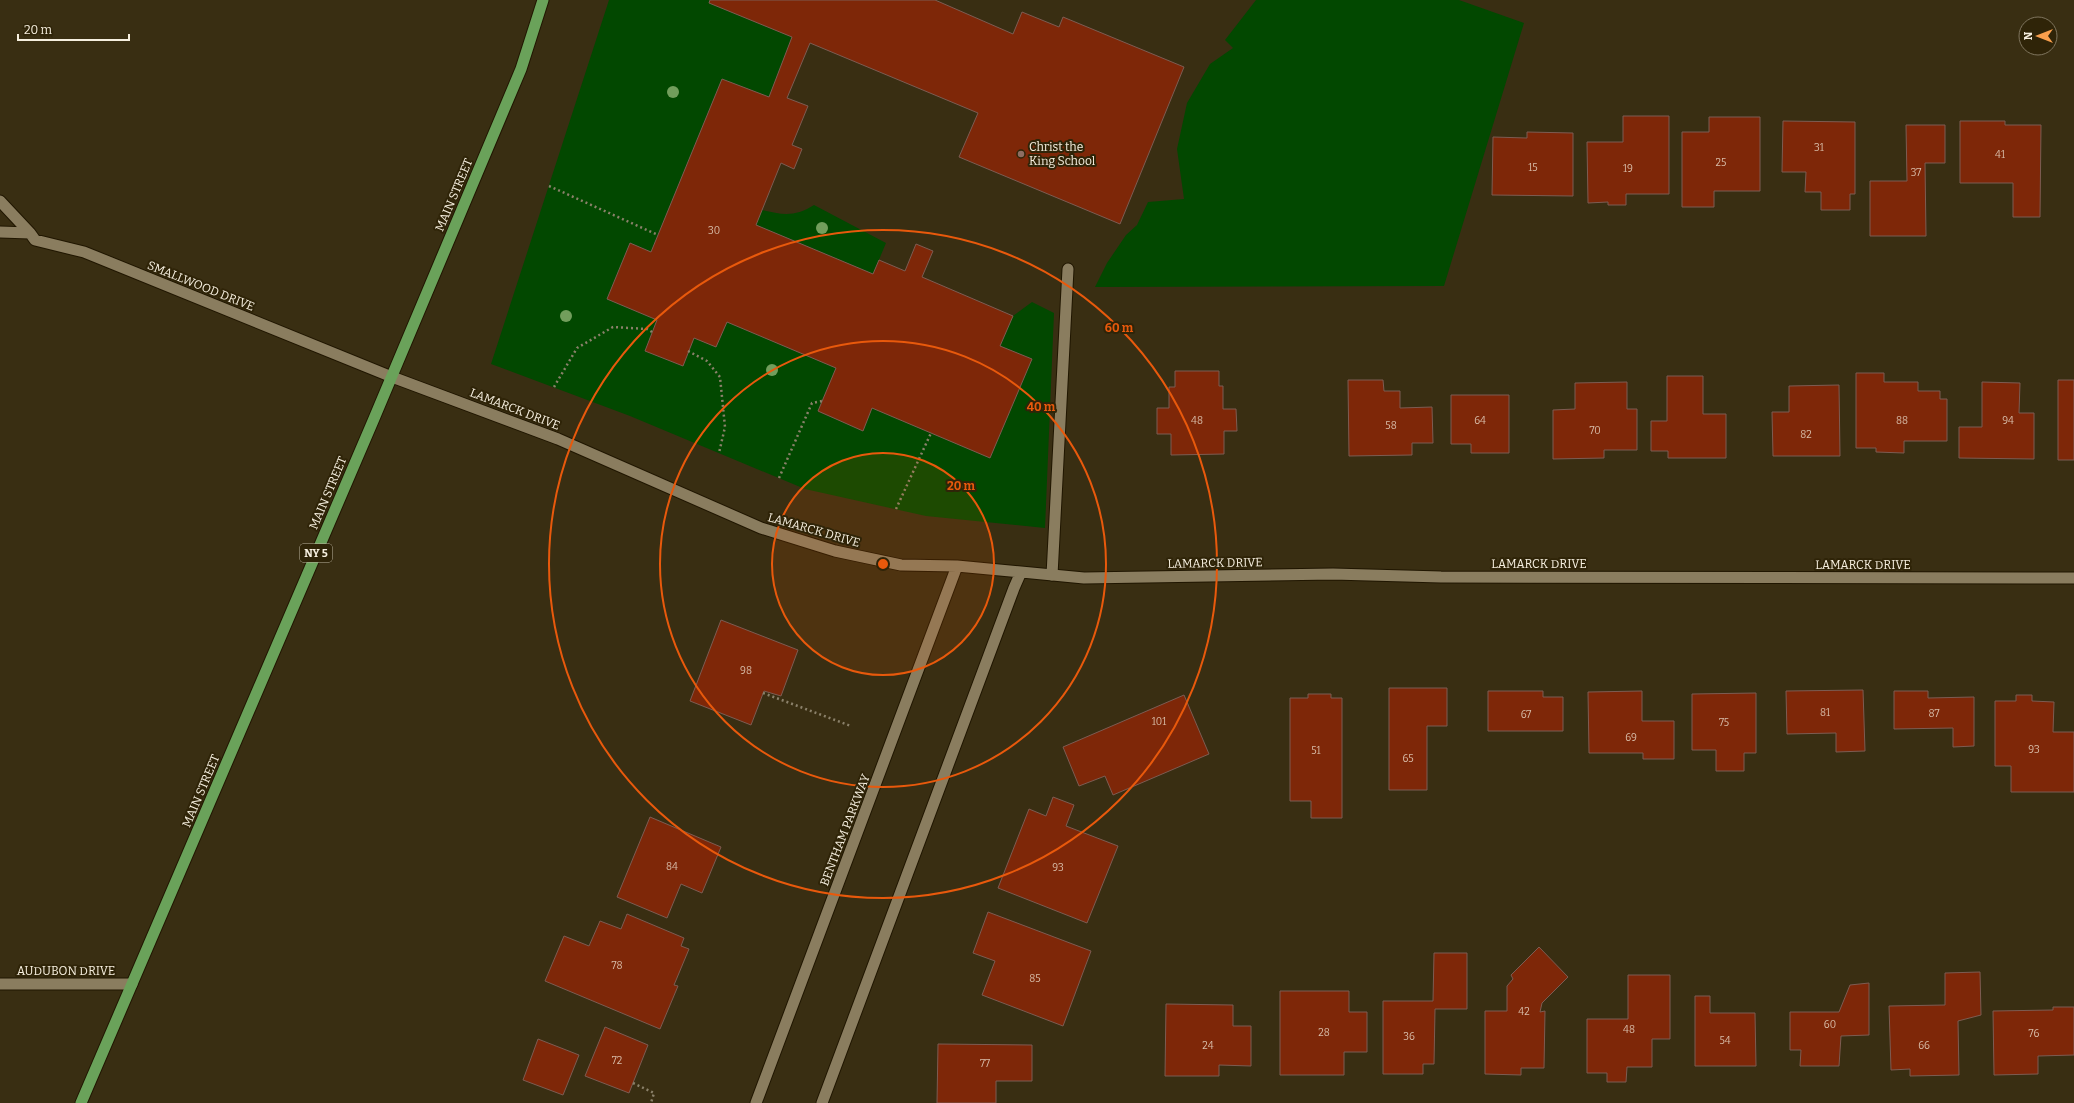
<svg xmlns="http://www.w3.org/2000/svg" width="2074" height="1103" font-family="Bitter,serif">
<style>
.green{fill:#024800}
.building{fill:#7e2708;stroke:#7d5c52}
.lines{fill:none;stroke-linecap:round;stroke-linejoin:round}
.service-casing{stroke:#201600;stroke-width:13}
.minor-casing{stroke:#201600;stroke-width:13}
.primary-casing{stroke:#201600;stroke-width:13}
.path{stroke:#8b816a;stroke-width:2.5;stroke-dasharray:2 3;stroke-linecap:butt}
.service{stroke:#8a7d5f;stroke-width:11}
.minor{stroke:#8a7d5f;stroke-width:11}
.primary{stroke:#6aa25a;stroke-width:11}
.tree{fill:#729e5c}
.ring{fill:none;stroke:#e8590c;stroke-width:2}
.education-dot{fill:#8d6e63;stroke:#2f2408;stroke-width:1.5}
.labels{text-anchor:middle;stroke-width:4;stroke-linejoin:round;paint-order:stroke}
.number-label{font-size:10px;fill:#d8bda9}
.shield{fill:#2f2408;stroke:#bab29e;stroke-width:1}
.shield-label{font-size:11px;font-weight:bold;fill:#f6efdf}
.poi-label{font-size:12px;fill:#f6efdf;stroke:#2f2408;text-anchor:start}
.street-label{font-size:12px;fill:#f6efdf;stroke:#2f2408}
.centre{fill:#e8590c;stroke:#2f2408;stroke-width:2}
.ring-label{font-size:12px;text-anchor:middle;font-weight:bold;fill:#e8590c;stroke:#2f2408;stroke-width:4;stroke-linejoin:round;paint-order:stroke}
</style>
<rect width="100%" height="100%" fill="#392e12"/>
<path class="green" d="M609,0H710L709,3L792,37L769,97L722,79L651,252L630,243L657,320L645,351L683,366L694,338L716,347L727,322L836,368L818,412L863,430L872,408L1031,359L1000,346L1013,316L1032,302L1054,313L1045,528L926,516L805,489L630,416L491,364Z
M1256,0H1459L1524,23L1444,286L1095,287L1107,263L1126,235L1137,225L1148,202L1184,199L1177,149L1187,103L1210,64L1233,48L1225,40Z
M814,205L886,243L873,274L756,225L762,210C783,215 795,217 814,205Z"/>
<path class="building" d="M710,0H935L1013,34L1022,12L1059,27L1063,17L1184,67L1120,224L959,157L978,113L810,43L787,98L808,106L792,145L802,149L794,169L781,163L756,225L873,274L879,260L905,271L916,244L933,251L922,277L1013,316L1000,346L1032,359L990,458L872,408L863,431L818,411L836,368L727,322L716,347L694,338L683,366L645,351L657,320L607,299L630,243L651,252L722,79L769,97L792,37L709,3Z
M1623,116H1669V194H1626V205H1608V202L1588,203L1587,142H1623Z
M1709,117H1760V191H1714V207H1682V132H1709Z
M1783,121L1855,122V194H1850V210H1821V192H1805L1806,172H1782Z
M1960,121H2005V125H2041L2040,217H2013V183H1960Z
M1906,125H1945V163H1925L1926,236H1870V181H1907Z
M1527,132L1573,133V196L1492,195L1493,137L1527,138Z
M1175,371H1219V386H1223V409H1236L1237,431H1224V454L1171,455V434H1157V408H1169V387H1175Z
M1856,373H1884V382H1918V391H1940V399H1947V441H1904V453L1876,452V448H1856Z
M1667,376H1703V414H1726V458H1668V451H1651V421H1667Z
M1348,380H1383L1384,391H1400V408L1432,407L1433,443H1412V455L1349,456Z
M2058,380H2074V460H2058Z
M1627,382V409H1637V450H1604V458L1553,459V410L1575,409V383Z
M1982,382L2020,383L2019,413H2034V459L1959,458V427H1982Z
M1839,385L1840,456H1773L1772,412H1789V386Z
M1451,395H1509V453H1471V444H1451Z
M721,620L798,650L781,696L764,691L751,725L690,701Z
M1389,688H1447V726H1427V790H1389Z
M1863,690L1865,751L1836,752V733L1787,734L1786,691Z
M1488,691H1543V697H1563V731H1488Z
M1642,691V721H1674V759H1643V753H1589L1588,692Z
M1894,691H1928V698L1974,697V746L1953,747V728L1894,729Z
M1756,693V753H1744V771H1716V750H1692V694Z
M1308,694H1331V698H1342V818H1311V801H1290V698H1308Z
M1184,695L1209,754L1113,795L1105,776L1079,786L1063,747Z
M2016,695H2032V701L2054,702L2053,732H2074V792H2011V766H1995V701H2016Z
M1053,797L1074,805L1066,826L1118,846L1087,923L998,888L1029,809L1046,816Z
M650,817L721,847L702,893L681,884L667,918L617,897Z
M988,912L1091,951L1063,1026L982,995L995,961L973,953Z
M627,914L684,938L681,946L689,949L674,985L678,986L660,1029L545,981L564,936L589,946L600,921L621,929Z
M1539,947L1568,977L1542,1003L1540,1012L1545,1011L1544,1068H1521V1075L1485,1074V1011H1507V986L1513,979L1511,975Z
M1434,953H1467V1009H1435L1434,1064H1423V1074H1383V1001H1433Z
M1980,972L1981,1015L1958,1021L1959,1075L1910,1076V1069L1891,1070L1889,1006L1945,1005V973Z
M1628,975H1670V1039H1652V1067H1627L1626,1082H1607V1073H1587V1019H1628Z
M1869,983V1035L1841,1036L1839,1066H1800L1801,1050H1790V1012H1839L1850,985Z
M1280,991H1349V1012H1367V1052H1344V1075H1280Z
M1695,996H1710V1013H1755L1756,1066H1695Z
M1166,1004L1233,1005V1026H1251V1066L1219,1065V1076H1165Z
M2053,1007H2074V1055L2038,1056V1074L1994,1075L1993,1011L2053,1010Z
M605,1027L648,1045L629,1093L585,1076Z
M538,1039L579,1055L563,1095L523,1080Z
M938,1044L1032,1045V1081H996V1103H937Z"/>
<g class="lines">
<defs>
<path id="service" d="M1052,575L1068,269"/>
<path id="minor" d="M0,201L30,233
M0,232L30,233L35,240L84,252L392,377L558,439L761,528L835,551L901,565L957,566L1084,578L1333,574L1441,577L2074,578
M0,984H132
M756,1103L957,566
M822,1103L1014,588L1021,572"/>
<path id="primary" d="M81,1103L373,421L521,69L543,0"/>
</defs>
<use href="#service" class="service-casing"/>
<use href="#minor" class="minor-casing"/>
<use href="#primary" class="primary-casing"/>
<path class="path" d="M549,186L658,235
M688,351L707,361L720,377L725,427L719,453
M554,387L577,348L613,327L647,329L652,332
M779,478L812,403L822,401
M896,509L931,433
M763,693L851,726
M633,1083L654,1093L651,1103"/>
<use href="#service" class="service"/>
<use href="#minor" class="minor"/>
<use href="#primary" class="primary"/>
</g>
<g class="tree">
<circle cx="673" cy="92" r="6"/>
<circle cx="822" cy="228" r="6"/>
<circle cx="566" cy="316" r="6"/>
<circle cx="772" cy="370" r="6"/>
</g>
<circle cx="883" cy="564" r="111" fill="#e8590c" fill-opacity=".12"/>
<g class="ring">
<circle cx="883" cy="564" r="111"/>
<circle cx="883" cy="564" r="223"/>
<circle cx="883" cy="564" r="334"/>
</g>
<circle class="education-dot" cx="1021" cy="154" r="4"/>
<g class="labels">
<g class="number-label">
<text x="1819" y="151">31</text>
<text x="2000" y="158">41</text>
<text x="1721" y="166">25</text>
<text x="1533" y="171">15</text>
<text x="1628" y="172">19</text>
<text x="1916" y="176">37</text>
<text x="714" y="234">30</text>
<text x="1197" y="424">48</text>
<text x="1480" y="424">64</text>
<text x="1902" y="424">88</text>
<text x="2008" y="424">94</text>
<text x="1391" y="429">58</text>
<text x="1595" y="434">70</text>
<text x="1806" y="438">82</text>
<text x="746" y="674">98</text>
<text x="1825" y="716">81</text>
<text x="1934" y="717">87</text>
<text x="1526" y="718">67</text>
<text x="1159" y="725">101</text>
<text x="1724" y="726">75</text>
<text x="1631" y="741">69</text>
<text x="2034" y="753">93</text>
<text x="1316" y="754">51</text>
<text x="1408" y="762">65</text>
<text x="672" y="870">84</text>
<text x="1058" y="871">93</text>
<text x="617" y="969">78</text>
<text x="1035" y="982">85</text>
<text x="1524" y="1015">42</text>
<text x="1830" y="1028">60</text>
<text x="1629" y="1033">48</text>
<text x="1324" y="1036">28</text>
<text x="2034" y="1037">76</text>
<text x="1409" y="1040">36</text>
<text x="1725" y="1044">54</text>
<text x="1208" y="1049">24</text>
<text x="1924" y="1049">66</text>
<text x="617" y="1064">72</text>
<text x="985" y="1067">77</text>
</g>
<rect class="shield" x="300" y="544" width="32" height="18" rx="3"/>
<g class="shield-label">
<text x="316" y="557">NY 5</text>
</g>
<g class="poi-label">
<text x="1029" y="151">Christ the<tspan x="1029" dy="14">King School</tspan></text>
</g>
<g class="street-label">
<text transform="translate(454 195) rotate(-67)" y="4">MAIN STREET</text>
<text transform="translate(201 286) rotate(22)" y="4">SMALLWOOD DRIVE</text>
<text transform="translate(515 409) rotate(21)" y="4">LAMARCK DRIVE</text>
<text transform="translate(328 493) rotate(-67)" y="4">MAIN STREET</text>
<text transform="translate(814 530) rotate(16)" y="4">LAMARCK DRIVE</text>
<text transform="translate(1215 563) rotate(-1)" y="4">LAMARCK DRIVE</text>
<text x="1539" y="568">LAMARCK DRIVE</text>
<text x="1863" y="569">LAMARCK DRIVE</text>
<text transform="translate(201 791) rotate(-67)" y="4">MAIN STREET</text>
<text transform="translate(845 830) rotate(-69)" y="4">BENTHAM PARKWAY</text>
<text x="66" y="975">AUDUBON DRIVE</text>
</g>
</g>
<circle cx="883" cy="564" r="6" class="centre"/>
<g class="ring-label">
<text x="1119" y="332">60 m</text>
<text x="1041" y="411">40 m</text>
<text x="961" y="490">20 m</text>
</g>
<g transform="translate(2038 36) rotate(270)"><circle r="19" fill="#2f2408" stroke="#7f755e"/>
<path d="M0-3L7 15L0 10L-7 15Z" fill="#f99f4d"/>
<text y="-6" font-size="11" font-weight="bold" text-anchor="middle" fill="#f6efdf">N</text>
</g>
<path d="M18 34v6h111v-6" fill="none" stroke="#f6efdf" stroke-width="2"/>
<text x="24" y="34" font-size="12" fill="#f6efdf" stroke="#2f2408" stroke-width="3" paint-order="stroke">20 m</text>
</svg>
